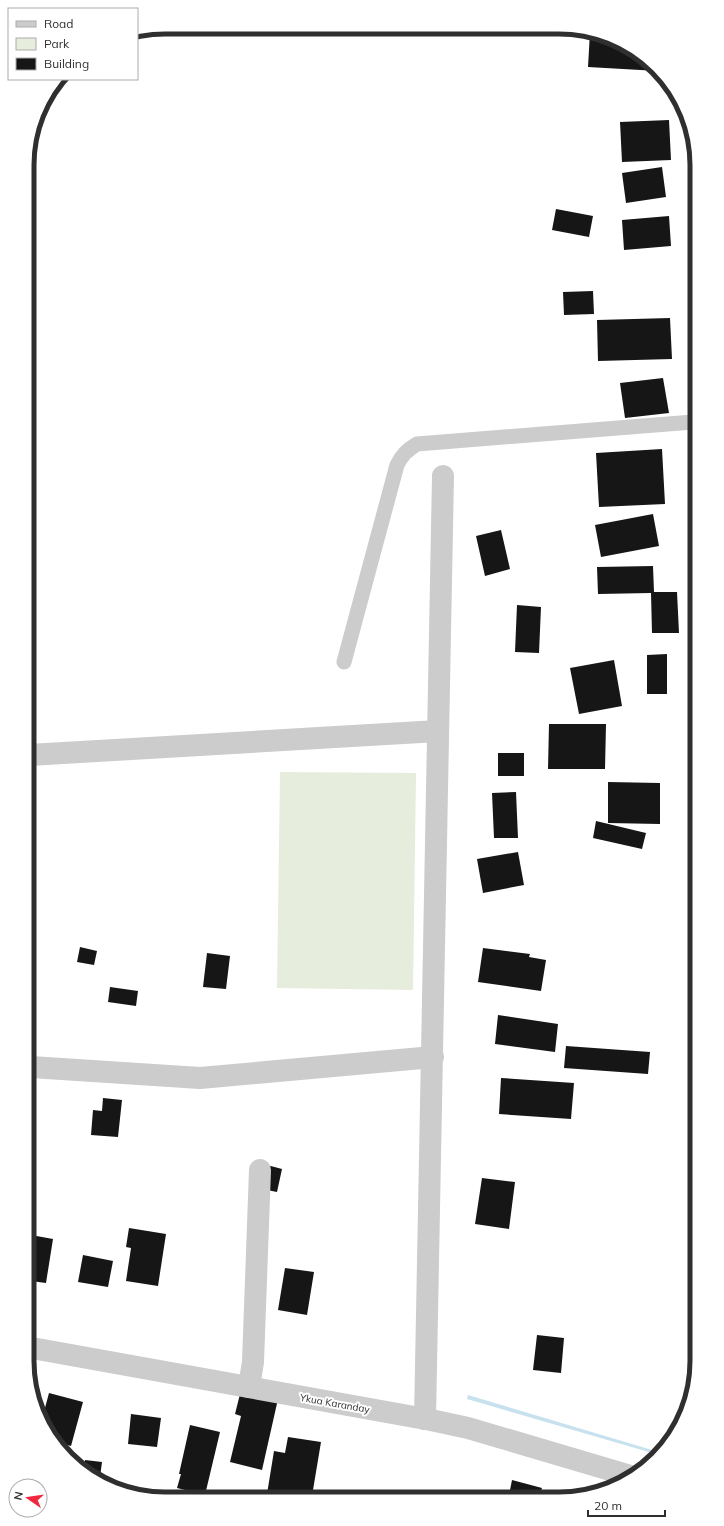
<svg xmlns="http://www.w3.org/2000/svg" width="724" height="1526" font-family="Mulish,sans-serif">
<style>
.green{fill:#e6eddc}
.water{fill:#c7e1ee}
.building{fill:#161616}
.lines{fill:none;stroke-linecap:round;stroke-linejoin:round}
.service{stroke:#ccc;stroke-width:15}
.minor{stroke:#ccc;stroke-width:22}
.tertiary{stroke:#ccc;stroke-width:22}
.labels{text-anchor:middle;stroke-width:4;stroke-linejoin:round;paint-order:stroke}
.street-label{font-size:10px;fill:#2f2f2f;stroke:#fff}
.rim{fill:none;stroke:#2f2f2f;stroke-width:5}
</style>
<rect width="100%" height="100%" fill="#fff"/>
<path class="green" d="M280,772L416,773L413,990L277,988Z"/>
<path class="water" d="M468,1395L662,1453L659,1455L467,1399Z"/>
<path class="building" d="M590,32L650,61L658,71L588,67Z
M669,120L671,160L622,162L620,122Z
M662,167L666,197L626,203L622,173Z
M556,209L593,216L589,237L552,230Z
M669,216L671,246L624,250L622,220Z
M593,291L594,314L564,315L563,292Z
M670,318L672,359L598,361L597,320Z
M663,378L669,413L625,418L620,383Z
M662,449L665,504L599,507L596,453Z
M653,514L659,546L601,557L595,525Z
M501,530L510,569L485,576L476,536Z
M653,566L654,592H677L679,633H652L651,593L598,594L597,567Z
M517,605L541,607L539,653L515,652Z
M667,654V694H647V655Z
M614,660L622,706L579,714L570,668Z
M549,724H606L605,769H548Z
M498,753H524V776H498Z
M608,782L660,783V824L608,823Z
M516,792L518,838H494L492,793Z
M596,821L646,833L642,849L593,838Z
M518,852L524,885L483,893L477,859Z
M80,947L97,951L94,965L77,962Z
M483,948L530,954L529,957L546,960L541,991L478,982Z
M207,953L230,956L226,989L203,987Z
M110,987L138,991L136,1006L108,1002Z
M498,1015L558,1024L555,1052L495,1044Z
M566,1046L650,1052L648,1074L564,1068Z
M501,1078L574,1083L571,1119L499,1114Z
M103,1098L122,1100L118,1137L91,1135L93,1110L102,1111Z
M267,1165L282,1169L277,1192L262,1189Z
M482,1178L515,1182L509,1229L475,1224Z
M129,1228L166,1234L158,1286L126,1281L131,1248L126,1247Z
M31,1235L53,1239L46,1283L31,1281Z
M83,1255L113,1261L108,1287L78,1282Z
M285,1268L314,1272L307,1315L278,1310Z
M537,1335L564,1338L561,1373L533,1370Z
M241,1390L278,1399L262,1470L230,1462L241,1416L235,1414Z
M49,1393L83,1402L71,1446L53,1441L50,1437L42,1419Z
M131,1414L161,1418L157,1447L128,1444Z
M190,1425L220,1432L205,1495L177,1488L181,1474H179Z
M288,1437L321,1442L312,1496H276L267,1494L274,1451L285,1453Z
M85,1460L102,1462L100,1477L84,1469Z
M512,1480L542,1488L540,1494L509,1495Z
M544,1492L553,1494H544Z"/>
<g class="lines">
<path class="service" d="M344,662L397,465C402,455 407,450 417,444L693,422"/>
<path class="minor" d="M29,755L438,731
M31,1067L200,1078L433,1057
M249,1387L253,1362L260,1170
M425,1419L443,476"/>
<path class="tertiary" d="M32,1348L431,1420L468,1428L634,1477"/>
</g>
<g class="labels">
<g class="street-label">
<text transform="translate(335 1403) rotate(10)" y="4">Ykua Karanday</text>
</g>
</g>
<path d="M0 0H724V1526H0ZM165 34H559A131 131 0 0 1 690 165V1361A131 131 0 0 1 559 1492H165A131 131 0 0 1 34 1361V165A131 131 0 0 1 165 34Z" fill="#fff" fill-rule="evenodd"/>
<path class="rim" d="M165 34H559A131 131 0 0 1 690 165V1361A131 131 0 0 1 559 1492H165A131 131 0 0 1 34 1361V165A131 131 0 0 1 165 34Z"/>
<rect x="8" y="8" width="130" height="72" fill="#ffffff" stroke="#acacac"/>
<rect x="16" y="21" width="20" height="6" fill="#cccccc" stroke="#acacac"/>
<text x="44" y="28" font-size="12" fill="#2f2f2f">Road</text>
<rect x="16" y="38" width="20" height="12" fill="#e6eddc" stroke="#acacac"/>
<text x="44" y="48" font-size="12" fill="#2f2f2f">Park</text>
<rect x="16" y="58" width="20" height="12" fill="#161616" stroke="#acacac"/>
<text x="44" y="68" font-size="12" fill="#2f2f2f">Building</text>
<g transform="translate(28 1498) rotate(283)"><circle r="19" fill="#ffffff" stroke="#acacac"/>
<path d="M0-3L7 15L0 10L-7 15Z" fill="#f1273f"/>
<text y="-6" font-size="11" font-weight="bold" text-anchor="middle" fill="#2f2f2f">N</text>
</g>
<path d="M588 1510v6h77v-6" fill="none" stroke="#2f2f2f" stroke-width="2"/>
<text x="594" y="1510" font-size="12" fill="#2f2f2f" stroke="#ffffff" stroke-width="3" paint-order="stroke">20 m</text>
</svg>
